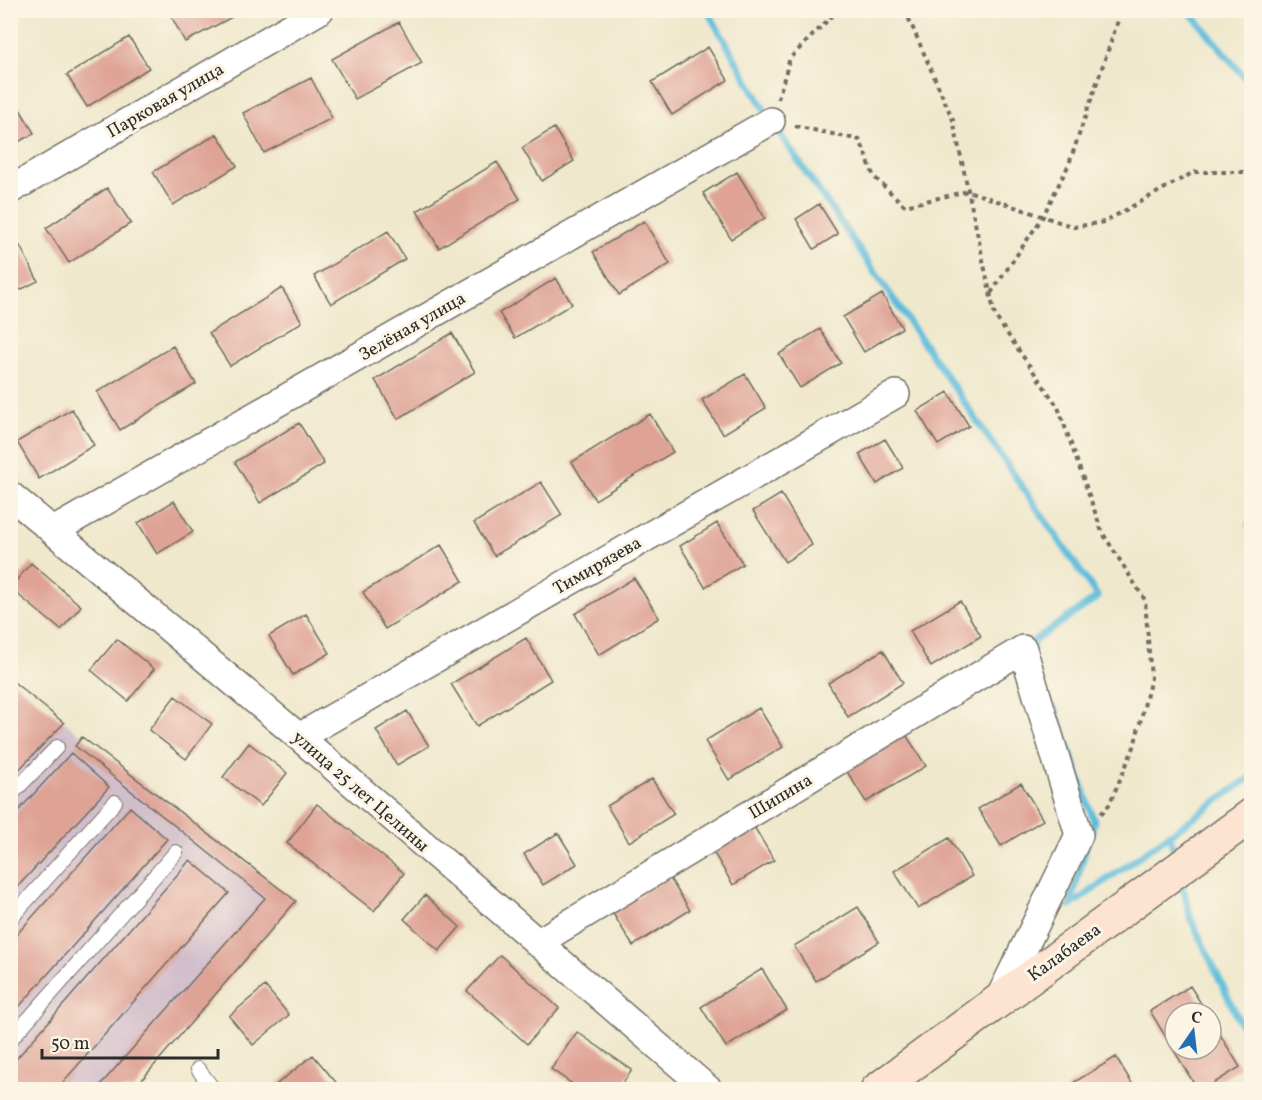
<svg xmlns="http://www.w3.org/2000/svg" width="1262" height="1100" font-family="Vollkorn,serif">
<style>
.industrial{fill:#d1bdcb}
.lines{fill:none;stroke-linecap:round;stroke-linejoin:round}
.stream{stroke:#5ebddc;stroke-width:7}
.building{fill:#dea395}
.lane-casing{stroke:#706d63;stroke-width:16}
.street-casing{stroke:#706d63;stroke-width:30}
.secondary-casing{stroke:#706d63;stroke-width:36}
.path{stroke:#706d63;stroke-width:4;stroke-dasharray:4.5 4.5;stroke-linecap:butt}
.lane{stroke:#fff;stroke-width:14}
.street{stroke:#fff;stroke-width:27}
.secondary{stroke:#fde4d1;stroke-width:33}
.labels{text-anchor:middle;stroke-width:6;stroke-linejoin:round;paint-order:stroke}
.street-label{font-size:18px;fill:#2b2b2b;stroke:#fcf5e5}
</style>
<rect width="100%" height="100%" fill="#fcf5e5"/>
<filter id="ink" filterUnits="userSpaceOnUse"><feTurbulence type="fractalNoise" baseFrequency=".0167" numOctaves="2"/><feDisplacementMap in="SourceGraphic" scale="12" xChannelSelector="R" yChannelSelector="G"/><feConvolveMatrix kernelMatrix="1 2 1 2 8 2 1 2 1" color-interpolation-filters="sRGB"/></filter>
<filter id="wash" filterUnits="userSpaceOnUse"><feTurbulence type="fractalNoise" baseFrequency=".008" numOctaves="4" result="noise"/><feDisplacementMap in="SourceGraphic" scale="24" xChannelSelector="R" yChannelSelector="G"/><feGaussianBlur stdDeviation="1.35" result="paint"/><feColorMatrix in="noise" values="0 0 0 0 0 0 0 0 0 0 0 0 0 0 0 0 0 1.4 0 .05"/><feComposite in="paint" operator="in"/></filter>
<g filter="url(#wash)">
<rect width="100%" height="100%" fill="#efe8cc"/>
<path class="industrial" d="M10,680L296,901L133,1089H11Z"/>
<g class="lines">
<path class="stream" d="M707,10L771,121L1098,597L1032,642L1033,647
M1188,10L1252,86
M1252,523L1249,525L1252,528
M1055,708L1094,821L1090,837
M1169,834L1176,860
M1181,880L1191,919L1252,1048
M1070,906L1086,847
M1070,906L1252,776"/>
</g>
<g id="blocks">
<path class="building" d="M168,10H245L185,42Z
M399,22L422,63L355,99L332,59Z
M129,37L149,68L87,107L67,75Z
M708,47L728,80L672,115L652,82Z
M311,78L332,118L264,153L243,113Z
M15,101L34,133L10,147V104Z
M554,128L574,161L542,181L522,148Z
M217,134L237,166L173,205L153,172Z
M497,162L520,199L439,248L417,211Z
M737,172L765,218L731,239L703,193Z
M107,188L131,223L69,263L46,228Z
M819,204L838,234L814,249L796,219Z
M644,221L670,264L619,295L593,252Z
M388,231L405,259L331,304L314,276Z
M20,246L38,281L10,295V250Z
M556,278L572,304L515,338L499,313Z
M282,288L302,322L230,366L209,333Z
M882,294L902,328L864,352L843,317Z
M820,329L841,363L800,388L779,354Z
M452,333L475,372L398,419L375,380Z
M173,346L196,384L120,430L97,392Z
M745,374L766,408L723,434L702,400Z
M948,392L969,426L938,445L917,411Z
M72,409L94,445L39,479L17,442Z
M650,414L673,452L595,500L572,462Z
M299,423L324,464L260,503L235,462Z
M885,439L903,468L877,484L859,454Z
M541,482L562,515L494,556L474,523Z
M781,494L812,545L785,562L753,511Z
M174,501L193,532L157,554L138,523Z
M717,523L743,564L705,587L680,546Z
M441,545L463,581L385,629L363,592Z
M31,563L81,606L61,630L10,588Z
M634,578L659,618L599,655L575,614Z
M960,601L981,636L931,667L910,631Z
M306,614L330,653L293,675L269,636Z
M526,638L551,680L477,726L451,684Z
M117,639L154,669L128,701L91,670Z
M883,650L903,683L848,717L828,683Z
M10,679L64,723L10,779V740L13,737L10,735Z
M175,696L212,724L186,759L149,730Z
M759,708L783,747L729,780L705,741Z
M407,711L429,746L397,765L376,730Z
M905,733L926,766L866,802L846,770Z
M82,737L296,901L133,1090H96L265,898L75,746Z
M249,743L287,773L261,806L223,777Z
M71,753L109,787L10,895V820Z
M652,779L674,814L629,842L607,806Z
M1021,783L1043,820L1001,846L978,809Z
M317,804L404,873L374,911L287,843Z
M130,807L167,839L10,1017V942Z
M750,820L774,860L733,885L709,845Z
M558,833L577,864L543,885L524,854Z
M949,838L972,876L918,909L894,871Z
M190,860L229,893L56,1090H10V1066Z
M669,877L690,910L633,946L612,912Z
M425,895L460,927L439,951L404,919Z
M858,907L879,942L816,981L794,946Z
M500,955L559,1008L527,1044L467,991Z
M762,969L787,1010L726,1047L701,1007Z
M265,986L289,1015L253,1045L229,1016Z
M1190,986L1207,1013H1175V1049H1211V1020L1240,1067L1203,1090H1198L1150,1011Z
M577,1032L632,1070L618,1090H581L551,1069Z
M313,1055L339,1086L334,1090H281L277,1084Z
M1116,1057L1136,1090H1068L1066,1087Z"/>
</g>
</g>
<g filter="url(#ink)">
<use href="#blocks" fill-opacity="0" stroke="#706d63" stroke-width="1.5"/>
<g class="lines">
<defs>
<path id="lane" d="M10,796L57,747
M10,919L115,802
M10,1040L176,852
M198,1069L214,1090"/>
<path id="street" d="M10,190L320,10
M10,495L299,737L709,1090
M53,531L771,121
M299,737L896,394
M537,943L1023,649L1079,835L999,999"/>
<path id="secondary" d="M877,1090L1252,815"/>
</defs>
<use href="#lane" class="lane-casing"/>
<use href="#street" class="street-casing"/>
<use href="#secondary" class="secondary-casing"/>
<path class="path" d="M905,10L953,120L995,316L1058,407L1102,532L1145,600L1151,678L1134,747L1109,805L1099,816
M778,99L790,58L838,10
M795,126L860,140L874,177L905,206L968,191L1074,227L1104,222L1194,172H1252
M991,293L1042,218L1069,164L1118,21"/>
<use href="#lane" class="lane"/>
<use href="#street" class="street"/>
<use href="#secondary" class="secondary"/>
</g>
</g>
<g class="labels">
<g class="street-label">
<text transform="translate(165 100) rotate(-30)" y="6">Парковая улица</text>
<text transform="translate(412 326) rotate(-30)" y="6">Зелёная улица</text>
<text transform="translate(597 565) rotate(-30)" y="6">Тимирязева</text>
<text transform="translate(361 791) rotate(41)" y="6">улица 25 лет Целины</text>
<text transform="translate(780 796) rotate(-31)" y="6">Шипина</text>
<text transform="translate(1064 952) rotate(-36)" y="6">Калабаева</text>
</g>
</g>
<rect width="1262" height="1100" fill="none" stroke="#fcf5e5" stroke-width="36"/>
<g transform="translate(1193 1031) rotate(14)"><circle r="28" fill="#fcf5e5" stroke="#a8a49b" stroke-width="1.5"/>
<path d="M0-4.5L10 22L0 15L-10 22Z" fill="#1f6fb2"/>
<text y="-9" font-size="16" font-weight="bold" text-anchor="middle" fill="#2b2b2b">С</text>
</g>
<path d="M42 1049v9h176v-9" fill="none" stroke="#2b2b2b" stroke-width="3"/>
<text x="51" y="1049" font-size="18" fill="#2b2b2b" stroke="#fcf5e5" stroke-width="4.5" paint-order="stroke">50 m</text>
</svg>
